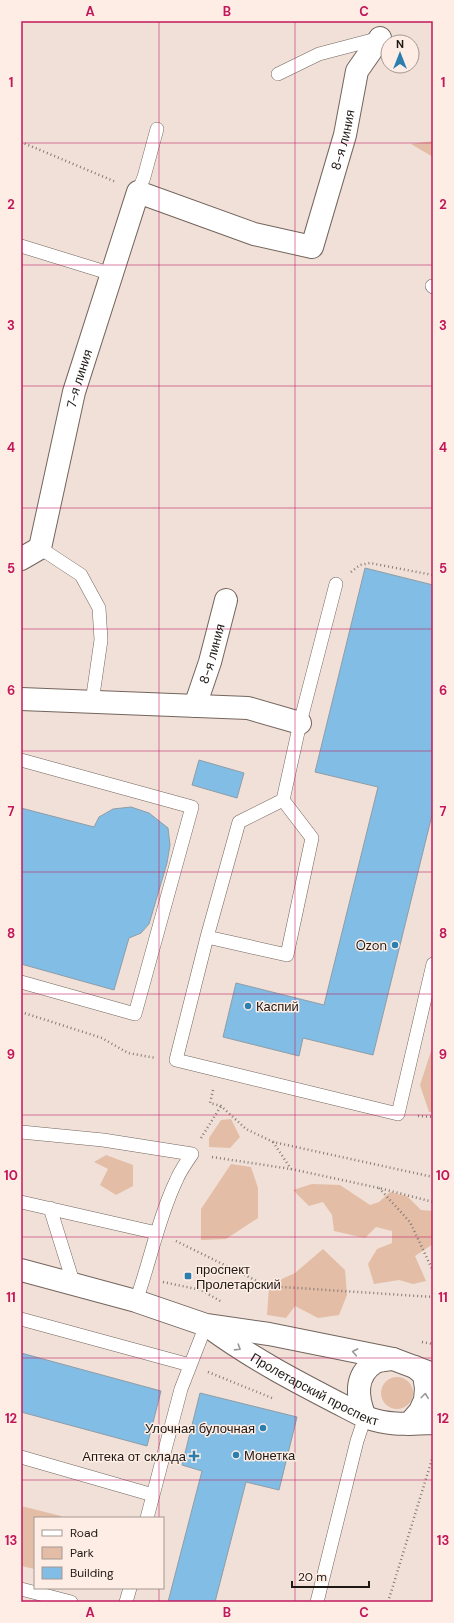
<svg xmlns="http://www.w3.org/2000/svg" width="454" height="1623" font-family="'DM Sans',sans-serif">
<style>
.green{fill:#e4bda7}
.building{fill:#82bde5;stroke:#8f9da7}
.lines{fill:none;stroke-linecap:round;stroke-linejoin:round}
.lane-casing{stroke:#73655d;stroke-width:14}
.street-casing{stroke:#73655d;stroke-width:24}
.secondary-casing{stroke:#73655d;stroke-width:24}
.path{stroke:#847a74;stroke-width:2.5;stroke-dasharray:1 3;stroke-linecap:butt}
.lane{stroke:#fff;stroke-width:13}
.street{stroke:#fff;stroke-width:22}
.secondary{stroke:#fff;stroke-width:22}
.oneway{stroke:#9a9896}
.grid{fill:none;stroke:#c2185b;stroke-width:1;stroke-opacity:0.55}
.poi-dot{fill:#2b7faf;stroke:#feede4;stroke-width:1.5}
.labels{text-anchor:middle;stroke-width:3;stroke-linejoin:round;paint-order:stroke}
.street-label{font-size:13px;fill:#1e1915;stroke:#feede4}
.poi-label{font-size:13px;fill:#1e1915;stroke:#feede4;text-anchor:end}
.neatline{fill:none;stroke:#c2185b;stroke-width:1.5}
.grid-label{font-size:13px;text-anchor:middle;font-weight:bold;fill:#c2185b}
</style>
<rect width="100%" height="100%" fill="#f0e0d7"/>
<path class="green" d="M433,141V157L411,144Z
M433,1045V1112H429L420,1085Z
M231,1119L240,1137L230,1148L209,1147V1138L221,1120Z
M106,1155L133,1165V1186L116,1195L100,1185L108,1169L94,1162Z
M231,1164L251,1167L258,1188V1218L226,1239L201,1240V1209Z
M312,1184L340,1185L370,1205L379,1202L390,1192L407,1196L421,1210L433,1211V1244L415,1256L426,1281L413,1284L399,1280L374,1284L368,1264L377,1249L392,1243V1231L376,1227L365,1238L334,1231L332,1215L323,1202L309,1206L293,1190Z
M323,1249L345,1270L347,1295L339,1315L318,1318L295,1306L286,1318L267,1315L269,1288L282,1279L295,1273Z
M381 1393a16 16 0 1 1 32 0a16 16 0 1 1-32 0Z
M21,1506L61,1516V1518H35V1569L21,1566Z"/>
<path class="building" d="M365,568L433,585V811L373,1055L303,1038L299,1056L223,1037L236,983L324,1005L378,787L315,772Z
M199,760L244,773L237,798L192,785Z
M131,807L149,813L168,828L170,845L167,863L149,924L141,933L129,938L114,990L21,964V808L94,827L99,817L113,809Z
M21,1353L161,1391L147,1446L21,1412Z
M200,1393L297,1417L279,1490L246,1482L215,1602H168L202,1471L182,1465Z"/>
<g class="lines">
<defs>
<path id="lane" d="M278,74L319,54L380,38
M138,192L144,177L157,129
M21,246L112,274
M432,286L433,287
M40,548L81,575L99,608L101,640L92,702
M21,760L192,807L135,1014L21,982
M283,800L239,822L207,937L176,1060L398,1114L433,964
M283,800L300,723L336,584
M207,937L287,955L312,838L283,800
M21,1132L103,1140L192,1154C186,1163 180,1171 176,1181C158,1219 150,1262 136,1301
M21,1202L157,1233
M50,1208L74,1285
M21,1319L190,1365
M21,1457L153,1495
M147,1518L181,1389L206,1325
M21,1589L71,1602
M126,1602L130,1588
M317,1602L357,1441L365,1417"/>
<g id="street">
<path id="s1" d="M21,559L40,548L74,392L138,192L254,234L312,247L345,135L357,71L380,38"/>
<path d="M21,699L248,708L300,723"/>
<path id="s2" d="M195,706L210,662L226,600"/>
</g>
<g id="secondary">
<path d="M21,1270L136,1301L206,1325L269,1334L393,1359L433,1374"/>
<path id="s3" d="M209,1327C258,1363 311,1389 365,1417C390,1426 407,1424 433,1423"/>
<path d="M365,1417C357,1398 354,1376 374,1363C379,1360 387,1360 393,1359"/>
<path d="M409,1424L420,1411L425,1400L426,1388L424,1375L415,1367"/>
</g>
</defs>
<use href="#lane" class="lane-casing"/>
<use href="#street" class="street-casing"/>
<use href="#secondary" class="secondary-casing"/>
<path class="path" d="M21,142L116,182
M351,572L360,565L370,563L433,575
M21,1012L102,1038L128,1053L156,1058
M213,1090L210,1103L221,1106L246,1129L273,1142L433,1177
M418,1116L433,1117
M201,1138L221,1106
M273,1142L291,1169
M212,1157L291,1169L379,1188L433,1202
M379,1188L410,1222L433,1271
M176,1241L267,1286L433,1297
M163,1282L201,1290L222,1302
M422,1342L433,1344
M208,1372L272,1398
M388,1602L433,1456"/>
<use href="#lane" class="lane"/>
<use href="#street" class="street"/>
<use href="#secondary" class="secondary"/>
</g>
<defs><path id="oneway-chevron" d="M-2-3.5L2.5 0L-2 3.5" fill="none" stroke-width="1.6" stroke-linecap="round" stroke-linejoin="round"/></defs>
<g class="oneway">
<use href="#oneway-chevron" transform="translate(238 1348) rotate(32)"/>
<use href="#oneway-chevron" transform="translate(355 1352) rotate(-169)"/>
<use href="#oneway-chevron" transform="translate(425 1396) rotate(-83)"/>
</g>
<path class="grid" d="M159,21V1518M295,21V1602M21,143H433M21,265H433M21,386H433M21,508H433M21,629H433M21,751H433M21,872H433M21,994H433M21,1115H433M21,1237H433M21,1358H433M21,1480H433M159,1588V1602"/>
<g class="poi-dot">
<circle cx="395" cy="945" r="4"/>
<circle cx="248" cy="1006" r="4"/>
<rect x="184" y="1272" width="8" height="8" rx="2"/>
<circle cx="263" cy="1428" r="4"/>
<circle cx="236" cy="1455" r="4"/>
<path d="M192 1450h4v4h4v4h-4v4h-4v-4h-4v-4h4z"/>
</g>
<g class="labels">
<g class="street-label">
<text dy="5" stroke="none"><textPath href="#s1" startOffset="686">8-я линия</textPath></text>
<text dy="5" stroke="none"><textPath href="#s1" startOffset="196">7-я линия</textPath></text>
<text dy="5" stroke="none"><textPath href="#s2" startOffset="55">8-я линия</textPath></text>
<text dy="5" stroke="none"><textPath href="#s3" startOffset="123">Пролетарский проспект</textPath></text>
</g>
<g class="poi-label">
<text x="387" y="950">Ozon</text>
<text x="256" y="1011" text-anchor="start">Каспий</text>
<text x="196" y="1274" text-anchor="start">проспект<tspan x="196" dy="15">Пролетарский</tspan></text>
<text x="255" y="1433">Улочная булочная</text>
<text x="244" y="1460" text-anchor="start">Монетка</text>
<text x="186" y="1461">Аптека от склада</text>
</g>
</g>
<rect width="454" height="1623" fill="none" stroke="#feede4" stroke-width="44"/>
<rect x="34" y="1517" width="130" height="72" fill="#feede4" stroke="#a49891"/>
<rect x="42" y="1530" width="20" height="6" fill="#ffffff" stroke="#a49891"/>
<text x="70" y="1537" font-size="12" fill="#1e1915">Road</text>
<rect x="42" y="1547" width="20" height="12" fill="#e4bda7" stroke="#a49891"/>
<text x="70" y="1557" font-size="12" fill="#1e1915">Park</text>
<rect x="42" y="1567" width="20" height="12" fill="#82bde5" stroke="#a49891"/>
<text x="70" y="1577" font-size="12" fill="#1e1915">Building</text>
<g transform="translate(400 54)"><circle r="19" fill="#feede4" stroke="#a49891"/>
<path d="M0-3L7 15L0 10L-7 15Z" fill="#2b7faf"/>
<text y="-6" font-size="11" font-weight="bold" text-anchor="middle" fill="#1e1915">N</text>
</g>
<path d="M292 1581v6h77v-6" fill="none" stroke="#1e1915" stroke-width="2"/>
<text x="298" y="1581" font-size="12" fill="#1e1915" stroke="#feede4" stroke-width="3" paint-order="stroke">20 m</text>
<rect x="22" y="22" width="410" height="1579" class="neatline"/>
<g class="grid-label">
<text x="90" y="16">A</text>
<text x="227" y="16">B</text>
<text x="364" y="16">C</text>
<text x="11" y="87">1</text>
<text x="443" y="87">1</text>
<text x="11" y="209">2</text>
<text x="443" y="209">2</text>
<text x="11" y="330">3</text>
<text x="443" y="330">3</text>
<text x="11" y="452">4</text>
<text x="443" y="452">4</text>
<text x="11" y="573">5</text>
<text x="443" y="573">5</text>
<text x="11" y="695">6</text>
<text x="443" y="695">6</text>
<text x="11" y="816">7</text>
<text x="443" y="816">7</text>
<text x="11" y="938">8</text>
<text x="443" y="938">8</text>
<text x="11" y="1059">9</text>
<text x="443" y="1059">9</text>
<text x="11" y="1180">10</text>
<text x="443" y="1180">10</text>
<text x="11" y="1302">11</text>
<text x="443" y="1302">11</text>
<text x="11" y="1423">12</text>
<text x="443" y="1423">12</text>
<text x="11" y="1545">13</text>
<text x="443" y="1545">13</text>
<text x="90" y="1617">A</text>
<text x="227" y="1617">B</text>
<text x="364" y="1617">C</text>
</g>
</svg>
